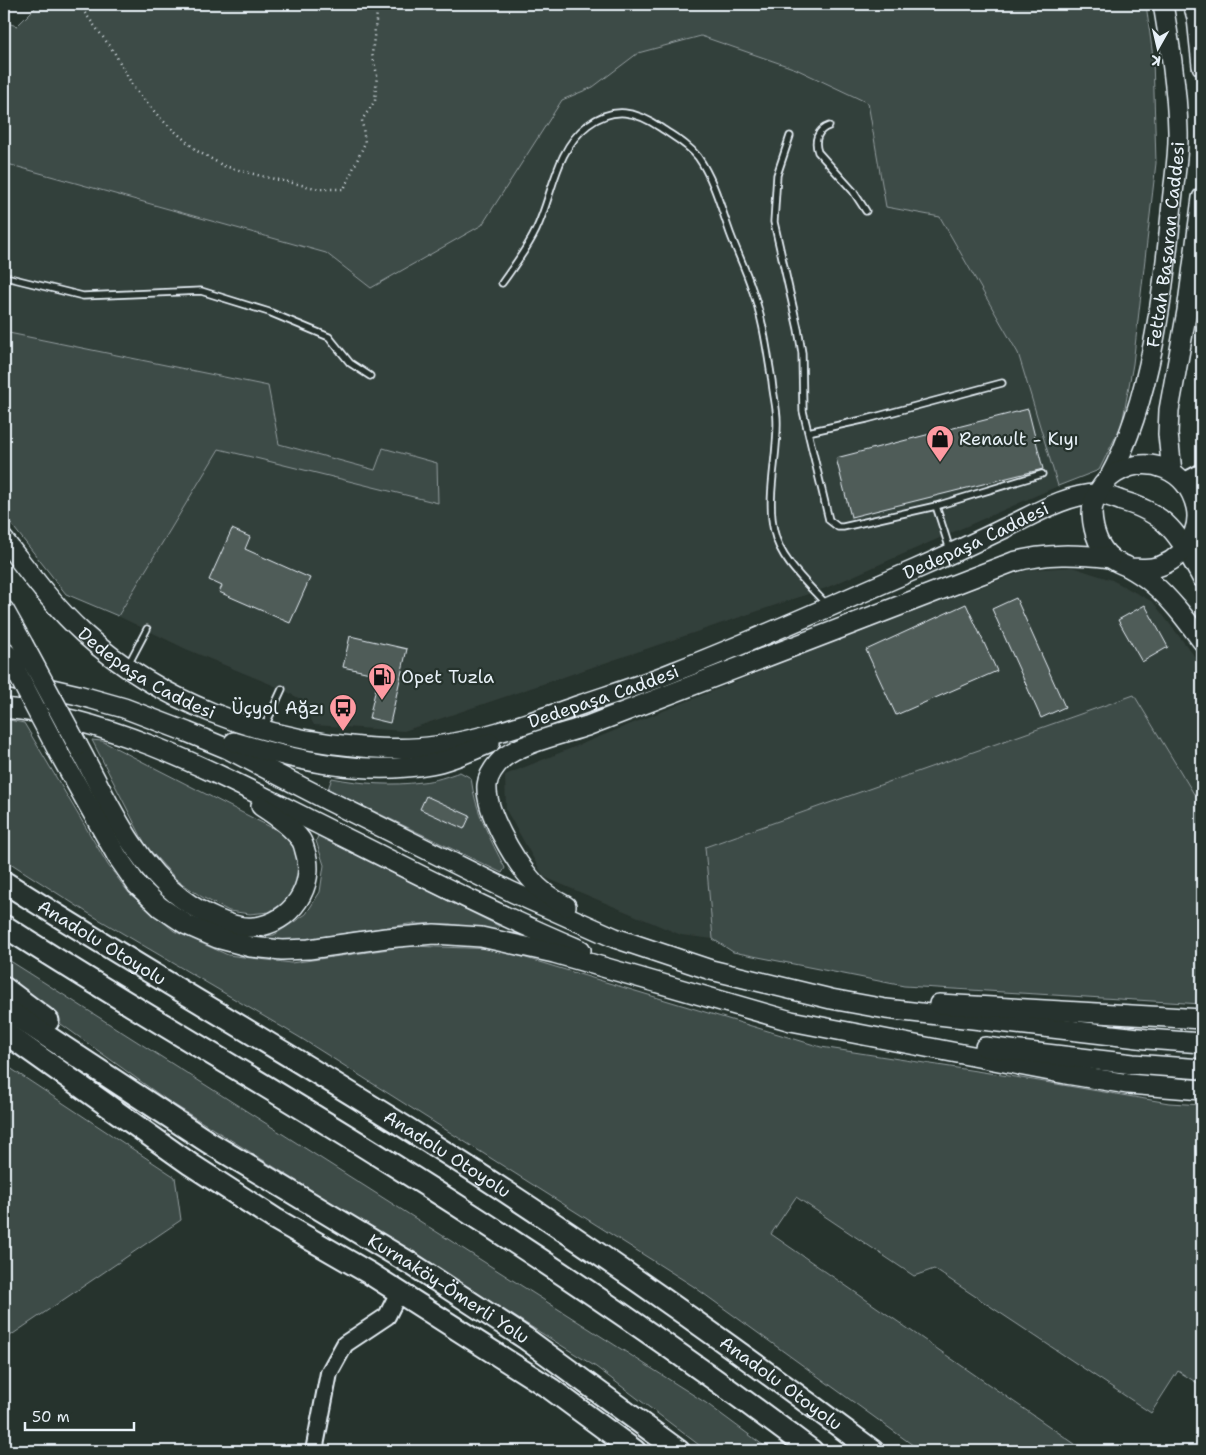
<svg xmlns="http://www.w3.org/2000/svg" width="1206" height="1455" font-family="'Shantell Sans',sans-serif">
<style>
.built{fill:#333f3a}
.green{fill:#3e4b47;stroke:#939ea0}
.building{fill:#505c59;stroke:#e8f1f8}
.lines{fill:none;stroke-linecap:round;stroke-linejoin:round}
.lane-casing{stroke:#e8f1f8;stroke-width:9}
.secondary-casing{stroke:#e8f1f8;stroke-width:20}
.primary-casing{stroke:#e8f1f8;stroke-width:22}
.highway-casing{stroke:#e8f1f8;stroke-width:25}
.path{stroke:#e8f1f8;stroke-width:2.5;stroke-dasharray:1 4;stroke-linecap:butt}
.lane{stroke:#26332d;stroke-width:5.5}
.secondary{stroke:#26332d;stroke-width:16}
.primary{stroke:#26332d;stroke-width:19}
.highway{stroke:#26332d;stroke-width:21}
.primary-bridge-casing{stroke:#e8f1f8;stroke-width:22;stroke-linecap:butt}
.primary-bridge{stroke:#26332d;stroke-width:19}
.labels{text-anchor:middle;stroke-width:4.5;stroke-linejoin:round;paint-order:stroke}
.street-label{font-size:18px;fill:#e8f1f8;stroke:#26332d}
.poi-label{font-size:18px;fill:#e8f1f8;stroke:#26332d;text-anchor:start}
</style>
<rect width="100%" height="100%" fill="#26332d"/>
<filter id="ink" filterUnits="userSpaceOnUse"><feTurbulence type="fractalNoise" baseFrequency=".02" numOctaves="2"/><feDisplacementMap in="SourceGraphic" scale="10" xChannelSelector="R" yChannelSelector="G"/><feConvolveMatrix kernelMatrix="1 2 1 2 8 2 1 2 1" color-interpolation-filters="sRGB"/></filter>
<g filter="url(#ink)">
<path class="built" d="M701,36L796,69L868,103L886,207L940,216L1018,353L1058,486L826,588L404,731L314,725L300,699L282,689L186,649L118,616L219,449L375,470L279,444L267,386L4,332V163L326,253L371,288L584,67Z
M1072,567L1112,580L1153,602L1202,666V788L1194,794L1134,696L705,847L713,939L681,935L544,877L506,810L505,775L846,637L1027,570Z"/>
<path class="green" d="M39,4H1146L1153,57L1156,163L1133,364L1122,424L1099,470L1058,486L1018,353L940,217L886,207L868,103L796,69L701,36L638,53L593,87L562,100L482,225L371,288L326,253L4,163V22L17,26Z
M4,332L268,386L279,444L375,470L383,448L437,463L438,503L219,449L118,616L66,594L4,515Z
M1134,695L1194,794L1202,788V1004L904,986L733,952L713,939L705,847Z
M4,719L24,723L108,865L129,893L174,931L228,955L291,963L410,946L496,949L821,1047L1015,1077L1169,1103L1202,1105V1386L1178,1371L1151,1413L934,1269L914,1276L796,1197L771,1234L1085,1451H921L693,1286L299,1037L88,913L4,859Z
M92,740L102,741L286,835L302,863L300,885L289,899L269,912L250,914L229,911L202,897L177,880L146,846Z
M460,772L471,778C475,811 490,839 505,868L502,873L328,789L332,778C362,784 392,786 422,782C435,781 448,776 460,772Z
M318,836L499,926L498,931L450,924H409L293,941L261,940L259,936L274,935L306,914L320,892L324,865L316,841Z
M4,957L706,1403L771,1451H707L596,1367L168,1101L4,983Z
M4,1064L175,1177L181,1220L4,1340Z"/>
<path class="building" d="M1028,409L1043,469L851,517L836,458Z
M232,529L250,537L245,549L310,578L290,623L219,592L222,586L209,580Z
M1016,598L1065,707L1041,718L992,609Z
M966,604L997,671L896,715L866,650Z
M1145,605L1168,647L1142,662L1118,620Z
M350,636L407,649L390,723L369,718L379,675L343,667Z
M426,796L470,816L464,829L420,809Z"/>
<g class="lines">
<defs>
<path id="lane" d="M829,126C817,130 814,141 818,152L853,191L866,211
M790,136L777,175L774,222L798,329L802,353L803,411L829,520L838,527H843L936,506L950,550
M4,278H10L83,296L201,291L269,312L329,337L350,363L370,376
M502,283C514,266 527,249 536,230C553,195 555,150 588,125C614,106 636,111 661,128C674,137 688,144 698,157C714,180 721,208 730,233C737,252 746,270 752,289C763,318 767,351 772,381C773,394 777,408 777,421C778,457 766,495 774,531C780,560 807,583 826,604
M808,432L867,419L1002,383
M936,506L1042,474
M128,665L147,629
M265,726L282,689"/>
<path id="secondary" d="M1183,482L1202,472
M314,1451L329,1373L345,1344L387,1316L399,1292"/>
<g id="primary">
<path d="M1193,4L1197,18L1202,66"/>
<path d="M1172,472L1168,434L1169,410L1187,311L1202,198"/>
<path id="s1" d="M1109,478C1151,401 1164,290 1172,203C1174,180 1179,155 1178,131C1177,88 1170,46 1163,4"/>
<path id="s2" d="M4,540C29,572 53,606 83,633C159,702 260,739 361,747C386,749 411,750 436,746C486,739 533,721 580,705C612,694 645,684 676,671C756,640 835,604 914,570C946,556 976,542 1007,527C1033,515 1067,494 1096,494C1105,494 1114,498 1122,501C1169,514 1180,538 1202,578"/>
<path d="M1130,568C1137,568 1145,569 1152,568C1179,564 1202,534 1196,507C1187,469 1148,454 1116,473C1103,481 1092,498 1092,514C1093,530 1098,547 1111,558C1115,562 1122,564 1128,567C1137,572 1145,577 1153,584C1172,600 1187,621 1202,641"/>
<path d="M4,610L23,644"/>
<path d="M4,678L78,695L124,708L187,732L228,749L327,800L512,892L615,938L711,970L831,999L886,1009L1147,1039L1202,1043"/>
<path d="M4,708C112,718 212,771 308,819C398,864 488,911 581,950"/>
<path d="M234,742C299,761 364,776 431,764C452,760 471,751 490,743"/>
<path d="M78,746C107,799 132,860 181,898C198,911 232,930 254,927C291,924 317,885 305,851C304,847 303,843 301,840C291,826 275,815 261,806"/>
<path d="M59,753L117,856L137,885L160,907L187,925L217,938L251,947L282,950L309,949L386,938L434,934L481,937L554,953L791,1021L1066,1074L1128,1084L1202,1090"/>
<path d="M566,906C552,899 539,890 530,878C513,858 485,811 487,785C488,776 495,766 502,759C521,743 563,734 587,726L1013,562C1047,553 1076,554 1111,558"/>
<path d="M939,1004L1202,1019"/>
<path d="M985,1047L1133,1064L1202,1069"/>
</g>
<g id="highway">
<path id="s3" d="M4,882C144,971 287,1052 427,1141C580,1237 728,1343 873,1451"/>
<path d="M4,926C131,1008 264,1083 392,1164C536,1254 677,1349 812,1451"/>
<path d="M4,988L48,1021"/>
<path id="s4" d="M4,1008L208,1142L413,1265L525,1338L679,1451"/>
<path d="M4,1032L190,1164L275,1219L369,1273L551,1389L635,1451"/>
</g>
</defs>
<use href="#lane" class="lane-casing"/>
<use href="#secondary" class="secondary-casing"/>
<use href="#primary" class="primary-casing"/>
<use href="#highway" class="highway-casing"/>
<path class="path" d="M81,4L82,9L114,52L134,88L160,118L197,151L224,166L261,176L320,189H344L365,143L362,120L375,101L377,74L372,54L378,4"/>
<use href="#lane" class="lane"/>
<use href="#secondary" class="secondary"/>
<use href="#primary" class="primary"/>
<use href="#highway" class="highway"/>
<defs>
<path id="primary-bridge" d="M23,644L78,746
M7,654L59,753"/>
</defs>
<use href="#primary-bridge" class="primary-bridge-casing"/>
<use href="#primary-bridge" class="primary-bridge"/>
</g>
</g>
<defs>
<symbol id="shop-pin" viewBox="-11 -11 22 30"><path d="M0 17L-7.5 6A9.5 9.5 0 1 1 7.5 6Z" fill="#ff9aa2" stroke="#26332d"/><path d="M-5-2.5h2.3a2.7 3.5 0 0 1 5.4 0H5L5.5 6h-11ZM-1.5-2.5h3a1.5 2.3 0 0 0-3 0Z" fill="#111"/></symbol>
<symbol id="fuel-pin" viewBox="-11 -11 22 30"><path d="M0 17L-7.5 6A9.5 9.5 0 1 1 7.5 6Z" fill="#ff9aa2" stroke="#26332d"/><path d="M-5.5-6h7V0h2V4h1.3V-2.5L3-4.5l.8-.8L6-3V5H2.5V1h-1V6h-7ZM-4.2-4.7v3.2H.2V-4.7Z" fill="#111"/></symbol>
<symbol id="bus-pin" viewBox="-11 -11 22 30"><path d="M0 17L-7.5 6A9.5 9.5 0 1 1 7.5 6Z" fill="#ff9aa2" stroke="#26332d"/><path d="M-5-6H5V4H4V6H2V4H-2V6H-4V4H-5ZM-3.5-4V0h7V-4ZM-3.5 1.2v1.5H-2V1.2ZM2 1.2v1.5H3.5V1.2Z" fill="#111"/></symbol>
</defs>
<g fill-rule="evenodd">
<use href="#shop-pin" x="924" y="423" width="32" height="43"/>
<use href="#fuel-pin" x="366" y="661" width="32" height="43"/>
<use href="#bus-pin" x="327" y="692" width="32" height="43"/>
</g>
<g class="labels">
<g class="street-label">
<text dy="6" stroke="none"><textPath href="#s1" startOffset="242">Fettah Başaran Caddesi</textPath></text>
<text dy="6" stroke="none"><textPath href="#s2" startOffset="1082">Dedepaşa Caddesi</textPath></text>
<text dy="6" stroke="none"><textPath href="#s2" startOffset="198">Dedepaşa Caddesi</textPath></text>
<text dy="6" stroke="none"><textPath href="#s2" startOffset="678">Dedepaşa Caddesi</textPath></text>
<text dy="6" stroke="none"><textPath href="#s3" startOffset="115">Anadolu Otoyolu</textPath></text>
<text dy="6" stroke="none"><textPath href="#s3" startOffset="520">Anadolu Otoyolu</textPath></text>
<text dy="6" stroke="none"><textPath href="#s4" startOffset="526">Kurnaköy-Ömerli Yolu</textPath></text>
<text dy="6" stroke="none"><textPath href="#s3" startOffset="925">Anadolu Otoyolu</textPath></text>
</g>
<g class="poi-label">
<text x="959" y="445">Renault - Kıyı</text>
<text x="401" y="683">Opet Tuzla</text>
<text x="324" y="714" text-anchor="end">Üçyol Ağzı</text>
</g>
</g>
<rect width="1206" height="1455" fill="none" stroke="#26332d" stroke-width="20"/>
<rect x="10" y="10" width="1186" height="1435" fill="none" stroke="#e8f1f8" stroke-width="2" filter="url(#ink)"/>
<g transform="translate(1158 48) rotate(188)" stroke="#26332d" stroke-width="4" paint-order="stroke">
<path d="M0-4L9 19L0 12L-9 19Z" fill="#e8f1f8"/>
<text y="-8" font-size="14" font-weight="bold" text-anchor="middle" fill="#e8f1f8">K</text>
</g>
<path d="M25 1422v8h109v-8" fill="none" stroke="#e8f1f8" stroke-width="2.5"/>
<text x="32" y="1422" font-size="15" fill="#e8f1f8" stroke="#26332d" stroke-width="4" paint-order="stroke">50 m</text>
</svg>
